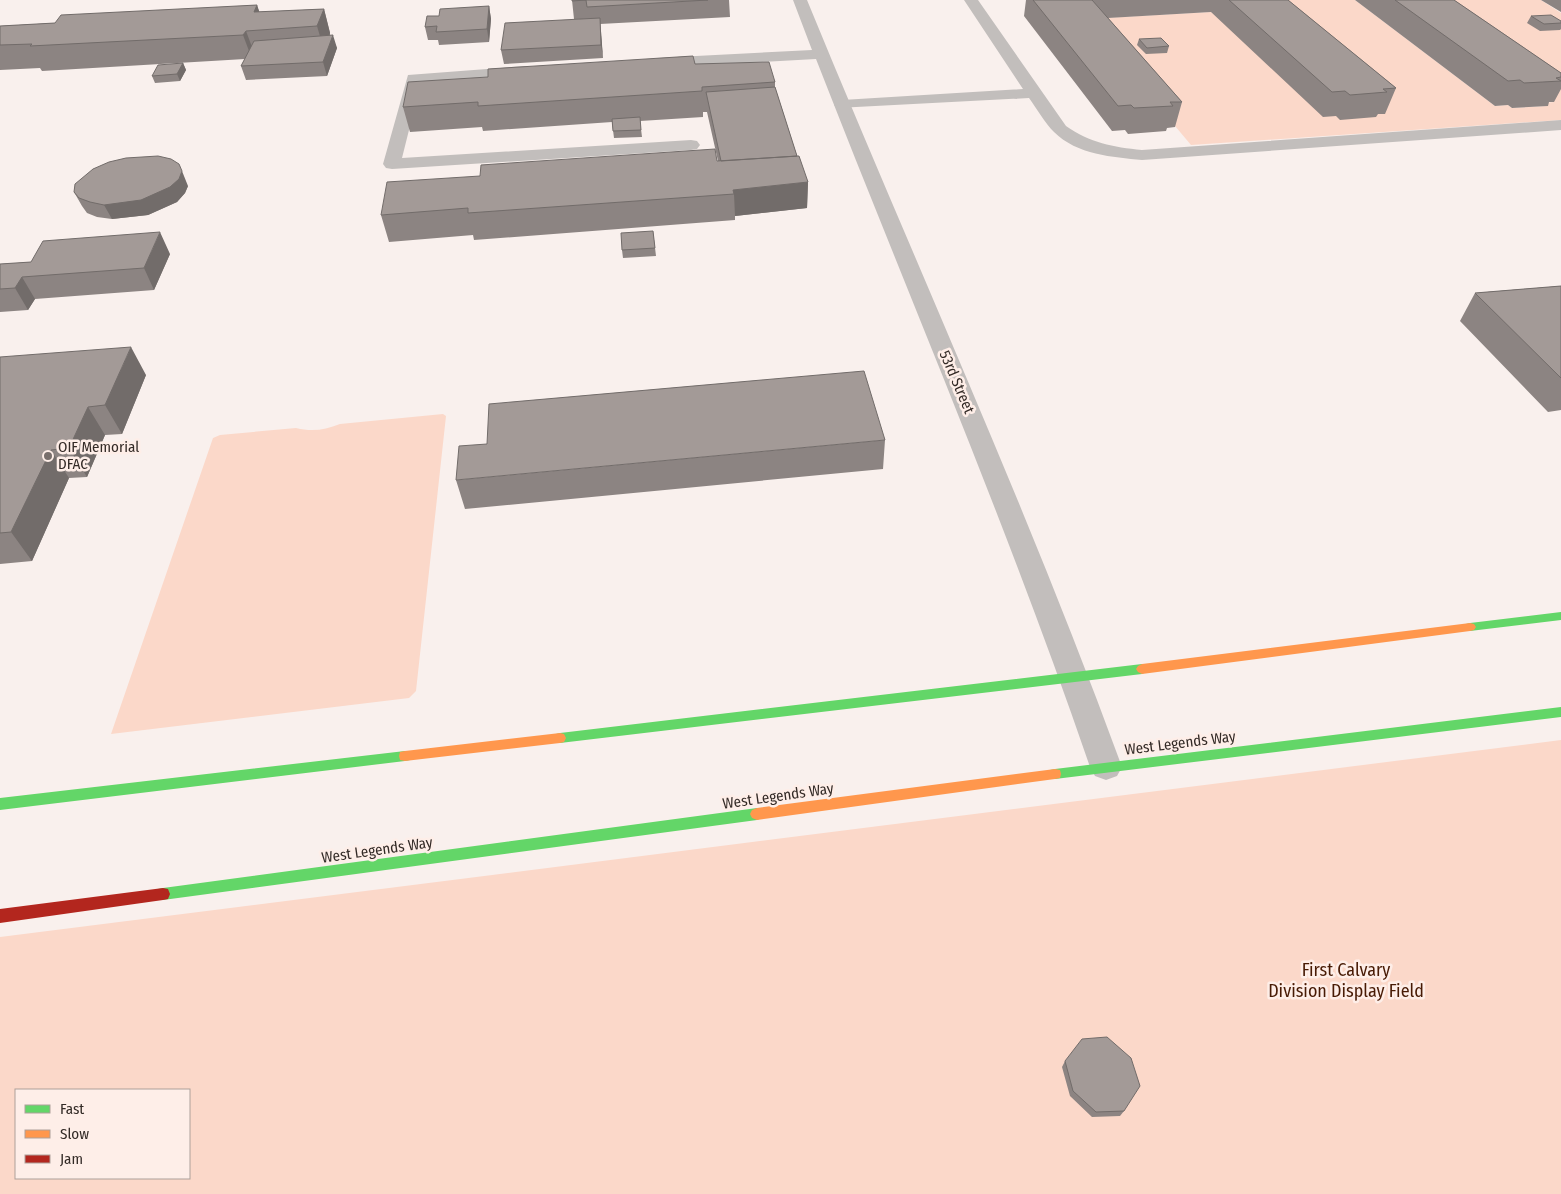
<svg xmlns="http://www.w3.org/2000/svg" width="1561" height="1194" font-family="'Fira Sans Condensed',sans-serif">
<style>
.green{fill:#fbd8c9;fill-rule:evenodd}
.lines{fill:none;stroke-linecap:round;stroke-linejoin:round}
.lane{fill:#c2bebc;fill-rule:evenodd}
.street{fill:#c2bebc;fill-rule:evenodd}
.fast{fill:#63d668;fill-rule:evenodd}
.slow{fill:#ff974d;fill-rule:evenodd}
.jam{fill:#b3261e;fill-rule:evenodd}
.wall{fill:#8c8482}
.shaded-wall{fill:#726c6a}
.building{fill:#a39a97;stroke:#726c6a}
.poi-dot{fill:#786f6c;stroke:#feeee8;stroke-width:2}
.labels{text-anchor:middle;stroke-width:5;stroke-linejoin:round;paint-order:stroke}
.street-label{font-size:15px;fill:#332a26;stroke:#feeee8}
.poi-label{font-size:15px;fill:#332a26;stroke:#feeee8;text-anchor:start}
.near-park-label{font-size:18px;fill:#481b05;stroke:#feeee8}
</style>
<rect width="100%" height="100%" fill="#f9f0ed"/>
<path class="green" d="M1254,0H1355L1495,106L1508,105L1512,108L1547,106L1543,103L1554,102L1433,0H1541L1561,13V120L1191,145L1085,19L1211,12L1373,114H1384Z
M443,414L446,416L416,691L409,698L111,734L213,438L220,435L296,428C312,432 325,430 340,424Z
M1561,740V1194H0V937ZM16,1090H189V1178H16Z"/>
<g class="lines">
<path class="lane" d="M964,0H978L1066,126C1090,143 1113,147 1142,150L1561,120V130L1142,160C1113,157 1077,155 1054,132C1045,123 1037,109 1029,98L837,108L834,105L842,100L1023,89Z"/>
<path class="street" d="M793,0H807C912,256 1027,507 1122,767L1117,776L1106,780L1095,776L1090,767C1008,527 908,295 816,59L657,68L649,63L657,58L812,50Z
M525,66L530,68L533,71L530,74L421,82L402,158L691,140L697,141L700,145L697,149L691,150L392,169L386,168L383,164L408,75Z"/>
<path class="fast" d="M1561,612V620L1470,631L1466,630L1464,627L1466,624L1470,623Z
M1142,664L1146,666L1148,669L1146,672L1142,674L560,743L556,742L554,738L556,734L560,733Z
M1561,707V717L1055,779L1050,778L1049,774L1050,770L1055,769Z
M405,751L410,752L411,756L410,760L405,761L0,810V798Z
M757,808L762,810L764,814L762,818L757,820L163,900L158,899L156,894L158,889L163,888Z"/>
<path class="slow" d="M1470,623L1474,624L1476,627L1474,630L1470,631L1142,674L1138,672L1136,669L1138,666L1142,664Z
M560,733L564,734L566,738L564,742L560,743L405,761L400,760L399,756L400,752L405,751Z
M1055,769L1060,770L1061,774L1060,778L1055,779L757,820L752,818L750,814L752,810L757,808Z"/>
<path class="jam" d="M163,888L168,889L170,894L168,899L163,900L0,923V909Z"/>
</g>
<path class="wall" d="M572,0H729L730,17L600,24L603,58L504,64L501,50L588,19H574Z
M1026,0H1288L1396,88L1385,114H1378L1376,117L1340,120L1336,116L1323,117L1211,12L1108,18L1182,102L1175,127L1167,128L1166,131L1128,134L1125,130L1112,131L1024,16Z
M1355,0H1454L1561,73V89L1554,102H1549L1548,106L1512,108L1508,105L1495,106Z
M1541,0H1561V12Z
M257,5L259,12L324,9L330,33V35L337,48L327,76L246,80L241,66L245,59L42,71L40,68L0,70V26L55,23Z
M489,6L491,19L489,42L439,45L438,40H428L425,27L439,16Z
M1531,16L1561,21V29L1560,30L1540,31L1527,23Z
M1139,39L1169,46L1167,53L1146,54L1137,45Z
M183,63L186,70L180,81L155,83L152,76Z
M695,64L775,82V87L797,156L808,182L807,208L735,216V220L474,240L473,235L389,242L381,215L718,161L707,112H703V117L640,121L642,137L614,138L612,122L483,131L482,127L410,132L403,107Z
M188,186L185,193L177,202L148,215L112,219L97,217L87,213L82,206L74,192Z
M653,231L656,256L623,258L622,250Z
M170,254L154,290L35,299L28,310L0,312V264Z
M1561,286V410L1548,412L1460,321L1475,293Z
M0,357L146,375L122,434L105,435L87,477L69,478L32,561L0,564Z
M885,440L883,469L465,509L456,480Z
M1065,1061L1124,1111L1120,1116L1092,1117L1070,1096L1062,1067Z"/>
<path class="shaded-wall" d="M257,5L265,28L254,12Z
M489,6L491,19L489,42L487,29Z
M324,9L330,33L324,50L317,26Z
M600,18L601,31L603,58L601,45Z
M246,31L255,55L252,59L243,35Z
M333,35L337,48L327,76L323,62Z
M183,63L186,70L180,81L177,74Z
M182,171L188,186L185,193L177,202L148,215L112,219L104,205Z
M808,182L807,208L735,216L734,194L733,190Z
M160,232L170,254L154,290L144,268Z
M22,277L35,299L28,310L15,288Z
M131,347L146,375L122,434L105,405Z
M88,407L105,435L87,477L69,448Z
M51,450L69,478L32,561L11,532Z"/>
<path class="building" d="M572,0H708L587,7L586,0L572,1Z
M1033,0H1092L1182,102H1170L1173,106L1134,108L1131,105L1118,106Z
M1229,0H1288L1396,88L1383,89L1387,92L1350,95L1345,91L1332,92Z
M1395,0H1454L1561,73V77L1556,78L1561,81L1524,83L1520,80L1508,81Z
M257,5L254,12L324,9L317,26L246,31L243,35L30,46L32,44L0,45V26L55,23L61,15Z
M489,6L487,29L436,32L437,26L425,27L427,16H439L440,9Z
M1551,15L1561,21V23L1544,24L1531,16Z
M600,18L601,45L501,50L505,23Z
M333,35L323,62L241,66L254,41Z
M1161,38L1169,46L1147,48L1139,39Z
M693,56L695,64L769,62L775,82L702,87V91L478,106V102L403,107L408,82L488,77V69Z
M183,63L177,74L152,76L158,65Z
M775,87L797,156L721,161L706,92Z
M640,117L641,130L613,131L612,119Z
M715,149L717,161L799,156L808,182L733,190L734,194L468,213V208L381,215L387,182L480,176L481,165Z
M158,156L171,159L179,164L182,171L179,179L170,187L141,200L104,205L90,202L79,198L74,192L75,184L93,169L109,162L126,158Z
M653,231L655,248L622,250L621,233Z
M160,232L144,268L22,277L15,288L0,289V264L31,262L43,241Z
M1561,286V378L1475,293Z
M131,347L105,405L88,407L69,448L51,450L11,532L0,533V357Z
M864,371L885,440L456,480L459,446L487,444L489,404Z
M1107,1037L1131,1058L1140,1086L1124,1111L1096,1112L1073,1091L1065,1061L1082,1039Z"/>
<circle class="poi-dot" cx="48" cy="456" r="5"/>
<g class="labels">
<g class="street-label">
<text transform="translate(957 382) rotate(67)" y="5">53rd Street</text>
<text transform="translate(1180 743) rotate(-7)" y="5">West Legends Way</text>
<text transform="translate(778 796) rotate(-8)" y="5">West Legends Way</text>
<text transform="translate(377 850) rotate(-8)" y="5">West Legends Way</text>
</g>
<g class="poi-label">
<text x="58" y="452">OIF Memorial<tspan x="58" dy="17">DFAC</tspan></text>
</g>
<g class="near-park-label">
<text x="1346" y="976">First Calvary<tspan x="1346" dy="21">Division Display Field</tspan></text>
</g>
</g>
<rect x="15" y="1089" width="175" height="90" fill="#feeee8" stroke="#ada09a"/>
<rect x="25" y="1105" width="25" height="8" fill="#63d668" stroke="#ada09a"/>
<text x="60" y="1114" font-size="15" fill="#332a26">Fast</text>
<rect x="25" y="1130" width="25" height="8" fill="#ff974d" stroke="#ada09a"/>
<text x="60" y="1139" font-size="15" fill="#332a26">Slow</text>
<rect x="25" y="1155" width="25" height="8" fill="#b3261e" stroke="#ada09a"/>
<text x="60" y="1164" font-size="15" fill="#332a26">Jam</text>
</svg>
